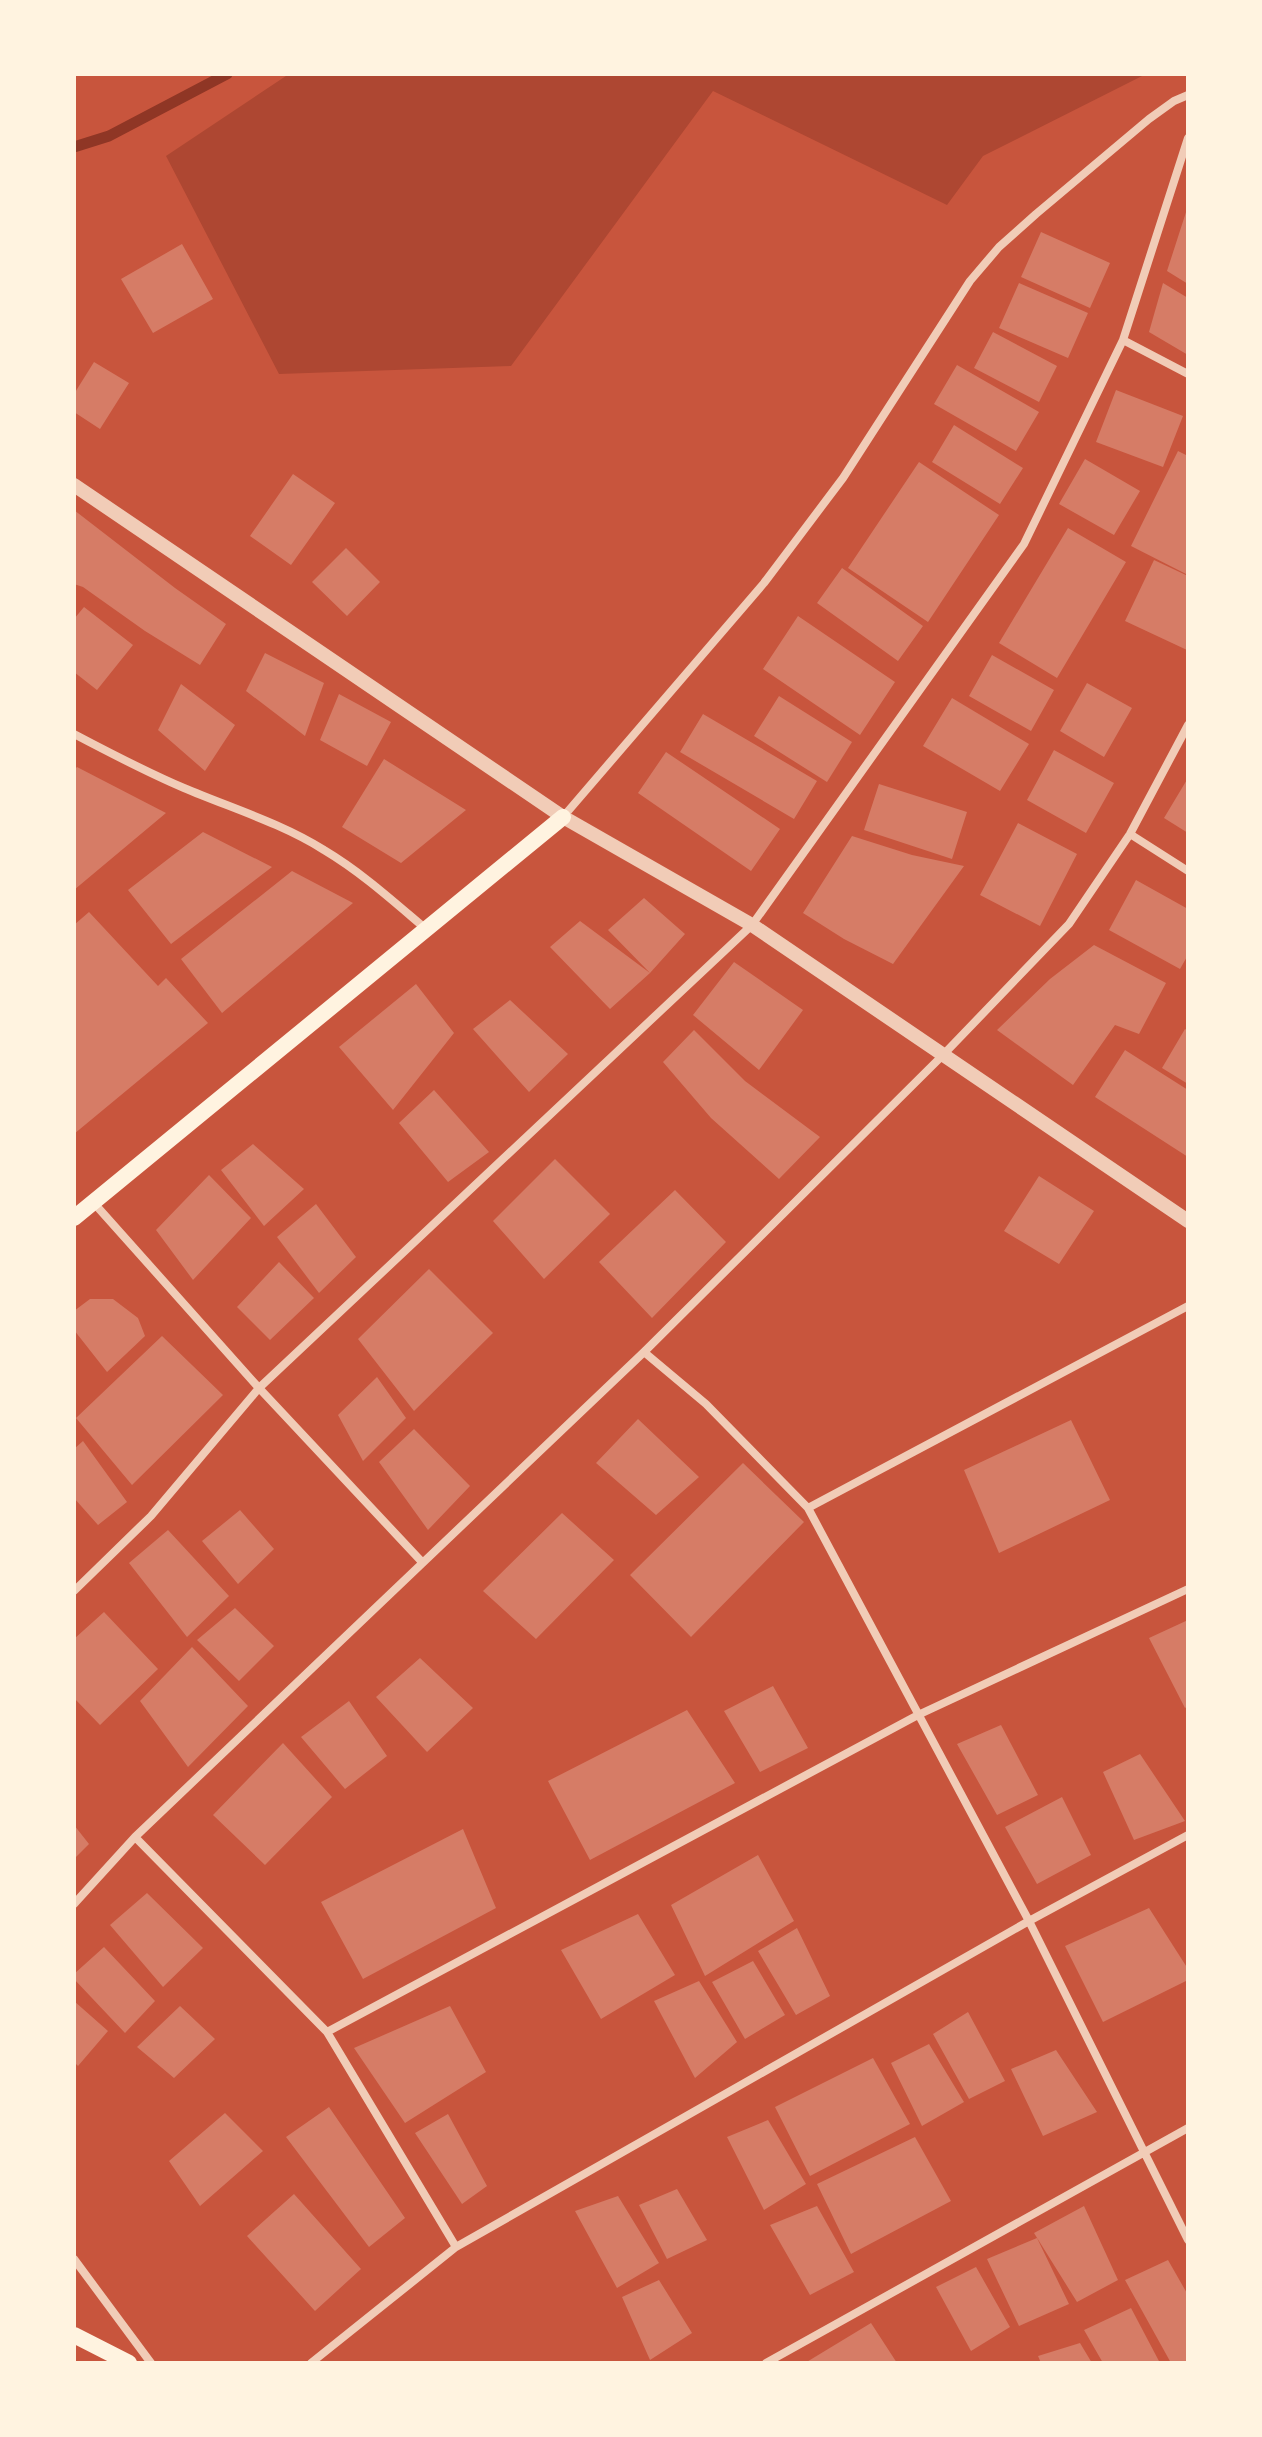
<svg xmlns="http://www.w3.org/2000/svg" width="1262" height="2437" font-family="'Archivo Narrow',sans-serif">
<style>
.green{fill:#ae4732}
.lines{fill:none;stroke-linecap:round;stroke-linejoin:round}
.stream{stroke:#8f3625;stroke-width:11}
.building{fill:#d67c66}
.minor{stroke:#f1ccb7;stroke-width:8}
.tertiary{stroke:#f1ccb7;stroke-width:14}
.secondary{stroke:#fff3e0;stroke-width:16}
</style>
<rect width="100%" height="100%" fill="#c8553d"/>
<path class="green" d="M289,74H1146L983,156L947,205L713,91L511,366L279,374L166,156Z"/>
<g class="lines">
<path class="stream" d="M74,147L109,136L227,74"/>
</g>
<path class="building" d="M1188,206V284L1167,271Z
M1041,232L1110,263L1090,308L1021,277Z
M182,244L213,299L153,333L121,279Z
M1019,283L1088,313L1068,358L999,328Z
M1163,283L1188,298V355L1149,332Z
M993,332L1057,366L1039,402L974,368Z
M94,362L129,383L100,429L74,412V394Z
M957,365L1039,412L1016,451L934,404Z
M1116,390L1183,416L1163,467L1096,442Z
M954,425L1023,468L1000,504L932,462Z
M1178,451L1188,456V575L1131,546Z
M1085,459L1140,491L1114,535L1059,504Z
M919,462L999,515L928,622L848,568Z
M293,474L335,503L291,565L250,536Z
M74,510L175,588L226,624L200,665L145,631L83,587L74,584Z
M1068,528L1126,562L1057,678L999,643Z
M346,548L380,582L347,616L312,582Z
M1154,560L1188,576L1187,650L1125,621Z
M842,568L923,626L898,661L817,603Z
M84,607L133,645L97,690L74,672V619Z
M798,616L895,682L860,735L763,669Z
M265,653L324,683L305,736L246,691Z
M992,655L1054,690L1031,731L969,696Z
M1087,683L1132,708L1104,757L1060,731Z
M181,684L235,725L205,771L158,730Z
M339,694L391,722L367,766L320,740Z
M779,696L852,742L827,782L754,736Z
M952,698L1029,744L1000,791L923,746Z
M703,714L817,781L794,819L680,752Z
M1054,750L1114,783L1086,833L1027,800Z
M666,752L780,829L751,871L638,793Z
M384,759L466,810L401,863L342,827Z
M77,767L166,813L74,890V770Z
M1188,778V833L1164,818Z
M879,784L967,812L952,859L864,830Z
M1018,823L1077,854L1040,926L980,895Z
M203,832L272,867L171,944L128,890Z
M852,836L912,855L964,866L893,964L844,939L803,913Z
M292,871L353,903L222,1013L181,959Z
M1136,880L1188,909V955L1180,969L1109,930Z
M644,898L685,934L650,973L608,930Z
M89,912L158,986L166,978L208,1023L74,1134V925Z
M580,921L650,973L610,1009L550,947Z
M1094,945L1166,983L1139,1034L1115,1025L1073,1085L997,1030L1050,979Z
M734,962L803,1010L759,1070L693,1015Z
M416,984L454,1033L393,1110L339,1047Z
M510,1000L568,1054L529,1092L473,1029Z
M1185,1029L1188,1031V1084L1162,1068Z
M694,1030L745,1081L820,1137L779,1179L711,1118L663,1062Z
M1125,1050L1188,1090V1157L1095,1097Z
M434,1090L489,1152L448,1182L399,1123Z
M253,1144L304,1189L264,1226L221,1170Z
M555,1159L610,1214L544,1279L493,1221Z
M209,1175L251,1218L193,1280L156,1230Z
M1039,1176L1094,1211L1059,1264L1004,1231Z
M675,1190L726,1242L652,1318L599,1262Z
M316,1204L356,1257L319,1293L277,1237Z
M279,1262L314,1298L270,1340L237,1307Z
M429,1269L493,1333L414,1411L358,1339Z
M90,1299H113L138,1318L145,1336L107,1372L74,1330V1311Z
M162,1336L223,1395L132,1485L76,1418Z
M377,1377L406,1418L363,1461L338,1415Z
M638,1419L699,1477L656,1515L596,1463Z
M1071,1420L1110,1500L999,1553L964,1470Z
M414,1429L470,1486L428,1530L379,1462Z
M83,1441L127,1502L98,1525L74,1498V1449Z
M743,1463L804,1522L691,1637L630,1575Z
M240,1510L274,1549L238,1584L202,1541Z
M562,1513L614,1560L536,1639L483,1591Z
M168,1530L229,1596L187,1637L129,1563Z
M235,1608L274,1646L239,1681L197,1640Z
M104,1612L158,1669L100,1725L74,1698V1639Z
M1188,1620V1706L1185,1708L1149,1638Z
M192,1647L248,1706L188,1767L140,1701Z
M420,1658L473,1708L427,1752L376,1697Z
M773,1686L808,1748L760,1772L724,1711Z
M349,1701L387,1756L345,1789L301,1737Z
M687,1710L735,1783L590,1860L548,1781Z
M1001,1725L1038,1795L997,1815L957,1744Z
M283,1743L332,1797L265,1865L213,1815Z
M1140,1754L1185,1821L1134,1840L1103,1772Z
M1062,1797L1091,1855L1037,1884L1005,1827Z
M74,1825L89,1844L74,1859Z
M463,1829L496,1908L363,1979L321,1902Z
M758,1855L794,1921L705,1976L671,1905Z
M147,1893L203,1948L163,1987L110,1925Z
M1149,1908L1188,1969V1980L1103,2022L1065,1946Z
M638,1914L675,1975L601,2019L561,1950Z
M797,1928L830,1996L796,2015L758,1951Z
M104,1947L155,2001L125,2033L74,1979V1974Z
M753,1961L785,2015L745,2039L712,1982Z
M699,1981L737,2042L695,2078L654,2001Z
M74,2001L108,2031L78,2066L74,2062Z
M180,2006L215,2039L174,2078L137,2047Z
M450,2006L486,2072L405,2123L354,2048Z
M968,2012L1005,2081L969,2099L933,2034Z
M929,2044L964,2102L922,2126L891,2063Z
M1056,2050L1097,2112L1043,2136L1011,2069Z
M873,2058L910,2124L810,2176L775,2107Z
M329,2107L405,2218L369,2247L286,2137Z
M225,2113L263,2151L200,2206L169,2161Z
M448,2114L487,2186L462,2204L415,2133Z
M768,2120L806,2184L764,2210L727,2137Z
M915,2137L951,2201L851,2254L817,2184Z
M677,2189L707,2240L667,2259L639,2205Z
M294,2194L361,2269L315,2311L247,2236Z
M618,2196L659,2263L617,2288L575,2211Z
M817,2206L854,2272L810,2295L770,2225Z
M1084,2206L1118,2280L1077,2302L1034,2233Z
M1037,2238L1069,2304L1019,2326L987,2259Z
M1168,2260L1188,2295V2360L1182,2363H1171L1125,2280Z
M976,2267L1010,2327L971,2351L936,2287Z
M659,2280L692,2333L650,2360L622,2297Z
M1131,2308L1160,2363H1103L1084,2330Z
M871,2323L897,2363H805Z
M1080,2343L1092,2363H1041L1038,2356Z"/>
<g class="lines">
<path class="minor" d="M1123,340L1188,374
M74,734C110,753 146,772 184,788C231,808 281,823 324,850C361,872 393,901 426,929
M563,817L764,583L843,478L970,281L999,247L1036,214L1149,119L1174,101L1188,95
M1130,834L1188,871
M93,1202L259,1388L422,1562
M644,1352L706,1404L808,1508L1029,1921L1188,2240
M808,1508L1188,1306
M74,1591L151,1516L259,1388L752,925L1024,544L1123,340L1188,138
M135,1837L327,2032L456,2247
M74,1904L135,1837L644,1352L943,1055L1069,924L1130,834L1188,725
M327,2032L918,1715L1188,1589
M74,2259L151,2363
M311,2363L456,2247L1029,1921L1188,1835
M766,2363L1188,2128"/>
<path class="tertiary" d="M74,485L563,817L752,925L1188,1221"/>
<path class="secondary" d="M74,1218L563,817
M74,2335L129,2363"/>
</g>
<rect width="1262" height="2437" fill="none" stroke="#fff3e0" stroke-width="152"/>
</svg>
